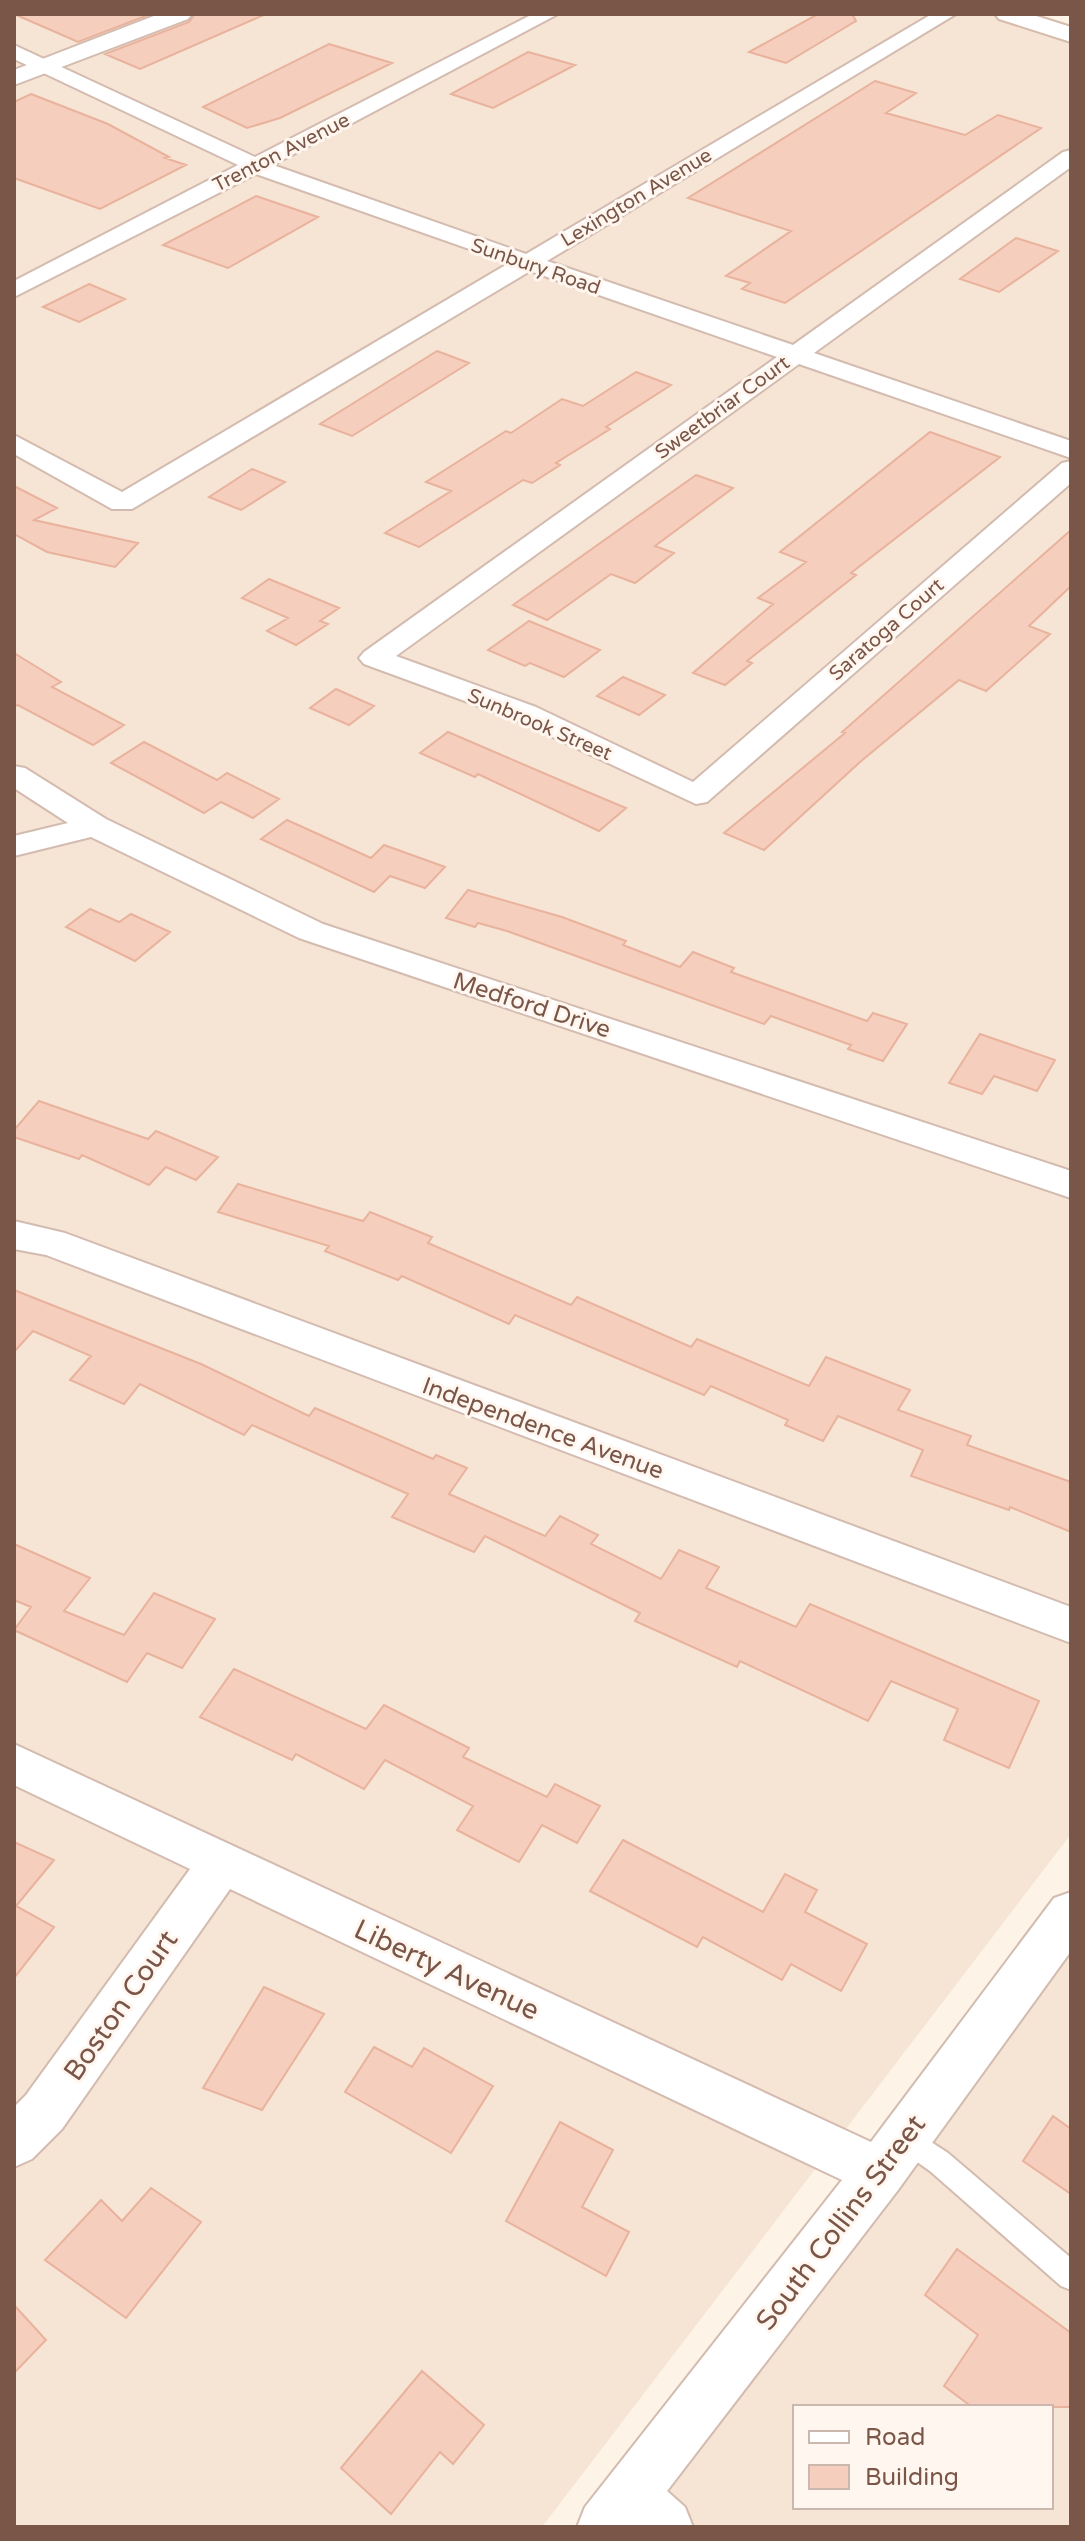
<svg xmlns="http://www.w3.org/2000/svg" width="1085" height="2541" font-family="'Varela Round',sans-serif">
<style>
.residential{fill:#f6e4d5;fill-rule:evenodd}
.building{fill:#f5cebd;stroke:#e9b29c;stroke-width:2}
.lines{fill:none;stroke-linecap:round;stroke-linejoin:round}
.service-casing{stroke:#d3bbaf;stroke-width:4}
.minor-casing{stroke:#d3bbaf;stroke-width:4}
.tertiary-casing{stroke:#d3bbaf;stroke-width:4}
.secondary-casing{stroke:#d7bbab;stroke-width:4}
.service{fill:#fff;fill-rule:evenodd}
.minor{fill:#fff;fill-rule:evenodd}
.tertiary{fill:#fff;fill-rule:evenodd}
.secondary{fill:#fff;fill-rule:evenodd}
.labels{text-anchor:middle;stroke-width:6;stroke-linejoin:round;paint-order:stroke}
.far-street-label{font-size:20px;fill:#7a5649;stroke:#fff7ef}
.street-label{font-size:24px;fill:#7a5649;stroke:#fff7ef}
.near-street-label{font-size:28px;fill:#7a5649;stroke:#fff7ef}
</style>
<rect width="100%" height="100%" fill="#fef3e7"/>
<path class="residential" d="M14,14H988L1071,41V1834L542,2527H14Z
M1071,1908V2527H604ZM795,2407H1051V2507H795Z"/>
<path class="building" d="M14,14H151L78,42Z
M195,14H266L140,69L105,54L189,22Z
M818,14H852L856,21L786,63L749,52Z
M329,44L392,63L280,118L247,128L203,107Z
M528,52L575,65L493,108L451,94Z
M875,81L916,93L886,113L965,135L998,115L1041,128L785,303L742,289L750,283L726,276L791,231L688,198Z
M31,94L108,124L169,157L165,158L186,165L100,209L14,178V102Z
M256,196L318,217L228,268L163,245Z
M1016,238L1058,251L999,292L960,279Z
M89,284L125,299L79,322L43,307Z
M437,351L469,363L352,436L320,424Z
M636,372L671,385L606,427L610,429L556,463L560,465L532,483L523,480L419,547L385,533L451,491L426,482L506,431L511,433L562,399L583,406Z
M930,432L1000,457L851,573L856,575L747,661L752,663L725,685L693,673L773,604L758,598L806,562L780,552Z
M252,469L285,482L241,510L209,497Z
M696,475L733,488L655,546L674,553L635,583L611,574L547,620L513,605Z
M14,486L57,508L34,520L138,543L115,567L47,552L14,534Z
M1071,530V586L1029,626L1050,634L986,691L959,680L860,762L764,850L724,833L845,733L842,732Z
M269,579L339,608L320,621L328,624L296,645L267,631L288,618L242,598Z
M529,621L600,650L564,677L530,663L525,666L488,650Z
M14,653L61,682L52,687L124,725L93,745L18,705L14,706Z
M623,677L665,695L639,715L597,696Z
M336,689L374,706L349,725L310,708Z
M448,732L583,790L626,808L599,831L478,774L475,777L420,753Z
M144,742L217,780L227,773L279,799L253,818L221,802L204,813L111,763Z
M287,820L371,858L384,845L445,867L425,888L390,876L374,892L261,839Z
M468,890L562,917L626,941L623,945L680,967L693,952L734,968L731,972L867,1021L873,1013L907,1024L883,1061L848,1049L851,1045L771,1016L764,1024L507,931L478,923L475,927L446,918Z
M90,909L119,922L131,914L170,932L135,961L66,927Z
M980,1034L1055,1060L1037,1091L994,1076L982,1094L949,1083Z
M39,1101L148,1139L156,1131L218,1157L196,1180L166,1167L149,1185L82,1155L79,1159L14,1137V1130Z
M238,1184L363,1221L370,1212L432,1237L428,1243L571,1305L577,1297L691,1347L697,1339L809,1386L826,1357L910,1390L898,1410L971,1436L967,1445L1071,1482V1532L1010,1507L1009,1510L911,1476L923,1450L838,1416L823,1441L785,1425L788,1420L711,1386L704,1395L515,1315L509,1324L402,1276L398,1280L325,1251L329,1246L218,1212Z
M14,1290L201,1364L309,1416L315,1408L433,1459L436,1455L467,1468L449,1494L545,1536L560,1516L598,1535L591,1544L661,1579L679,1550L719,1567L706,1588L796,1627L810,1604L1039,1701L1009,1768L944,1740L958,1709L891,1681L868,1721L740,1661L737,1667L635,1621L640,1613L485,1536L474,1552L392,1517L408,1494L252,1425L244,1435L140,1384L124,1404L70,1380L91,1356L33,1331L14,1352Z
M14,1544L90,1578L64,1611L124,1635L154,1593L215,1619L182,1668L147,1653L127,1682L14,1630L31,1607L14,1600Z
M234,1669L366,1729L384,1705L469,1748L463,1757L547,1797L555,1784L600,1806L577,1843L542,1825L519,1862L457,1830L473,1806L385,1760L364,1789L296,1754L292,1760L200,1717Z
M623,1840L763,1912L785,1874L817,1890L805,1912L867,1944L841,1991L791,1964L782,1980L703,1937L697,1947L590,1891Z
M14,1842L54,1860L16,1906L54,1927L14,1978Z
M264,1987L324,2014L262,2110L203,2088Z
M374,2047L412,2067L424,2048L493,2086L451,2153L345,2092Z
M1053,2116L1071,2129V2194L1023,2161Z
M560,2122L613,2150L582,2207L629,2232L606,2276L506,2221Z
M151,2188L201,2222L126,2318L45,2260L101,2200L122,2221Z
M957,2249L1071,2333V2407H972L944,2386L978,2335L925,2295Z
M14,2305L46,2340L14,2373Z
M422,2371L484,2425L453,2464L440,2452L391,2514L341,2468Z"/>
<g class="lines">
<defs>
<path id="service" d="M905,2125L948,2153L1071,2258V2290L1061,2286L930,2171L896,2147L892,2138L896,2129Z"/>
<path id="minor" d="M533,14H558L273,165L526,254L932,14H956L547,261L793,345L1063,152L1071,150V167L814,353L1071,441V458L799,364L396,656L536,707L693,782L1062,463L1071,461V483L707,802L696,804L514,719L364,664L359,658L364,652L777,357L530,271L132,509H112L14,454V435L122,492L509,263L256,174L14,297V281L238,165L14,59V45L255,157Z
M14,766L25,768L106,819L323,924L1071,1171V1198L299,938L91,837L14,856V836L68,823L14,788Z
M14,1221L65,1233L1071,1607V1643L46,1255L14,1249Z
M14,1744L871,2142L1054,1898L1071,1892V1951L898,2190L667,2491L685,2507L693,2527H577L585,2507L842,2180L230,1889L62,2129L32,2159L14,2167V2107L26,2095L190,1869L14,1785Z"/>
<path id="tertiary" d="M159,14H192L188,19L14,85V70Z"/>
<path id="secondary" d="M995,14H1030L1071,27V42L999,19Z"/>
</defs>
<use href="#service" class="service-casing"/>
<use href="#minor" class="minor-casing"/>
<use href="#tertiary" class="tertiary-casing"/>
<use href="#secondary" class="secondary-casing"/>
<use href="#service" class="service"/>
<use href="#minor" class="minor"/>
<use href="#tertiary" class="tertiary"/>
<use href="#secondary" class="secondary"/>
</g>
<g class="labels">
<g class="far-street-label">
<text transform="translate(281 152) rotate(-27)" y="7">Trenton Avenue</text>
<text transform="translate(636 197) rotate(-31)" y="7">Lexington Avenue</text>
<text transform="translate(536 266) rotate(19)" y="7">Sunbury Road</text>
<text transform="translate(722 407) rotate(-36)" y="7">Sweetbriar Court</text>
<text transform="translate(886 629) rotate(-41)" y="7">Saratoga Court</text>
<text transform="translate(540 724) rotate(23)" y="7">Sunbrook Street</text>
</g>
<g class="street-label">
<text transform="translate(532 1005) rotate(18)" y="8">Medford Drive</text>
<text transform="translate(543 1428) rotate(20)" y="8">Independence Avenue</text>
</g>
<g class="near-street-label">
<text transform="translate(447 1969) rotate(25)" y="10">Liberty Avenue</text>
<text transform="translate(120 2005) rotate(-55)" y="10">Boston Court</text>
<text transform="translate(840 2222) rotate(-53)" y="10">South Collins Street</text>
</g>
</g>
<rect width="1085" height="2541" fill="none" stroke="#7a5649" stroke-width="32"/>
<rect x="793" y="2405" width="260" height="104" fill="#fff7ef" stroke="#cab7ad" stroke-width="2"/>
<rect x="809" y="2431" width="40" height="12" fill="#ffffff" stroke="#cab7ad" stroke-width="2"/>
<text x="865" y="2445" font-size="24" fill="#7a5649">Road</text>
<rect x="809" y="2465" width="40" height="24" fill="#f5cebd" stroke="#cab7ad" stroke-width="2"/>
<text x="865" y="2485" font-size="24" fill="#7a5649">Building</text>
</svg>
